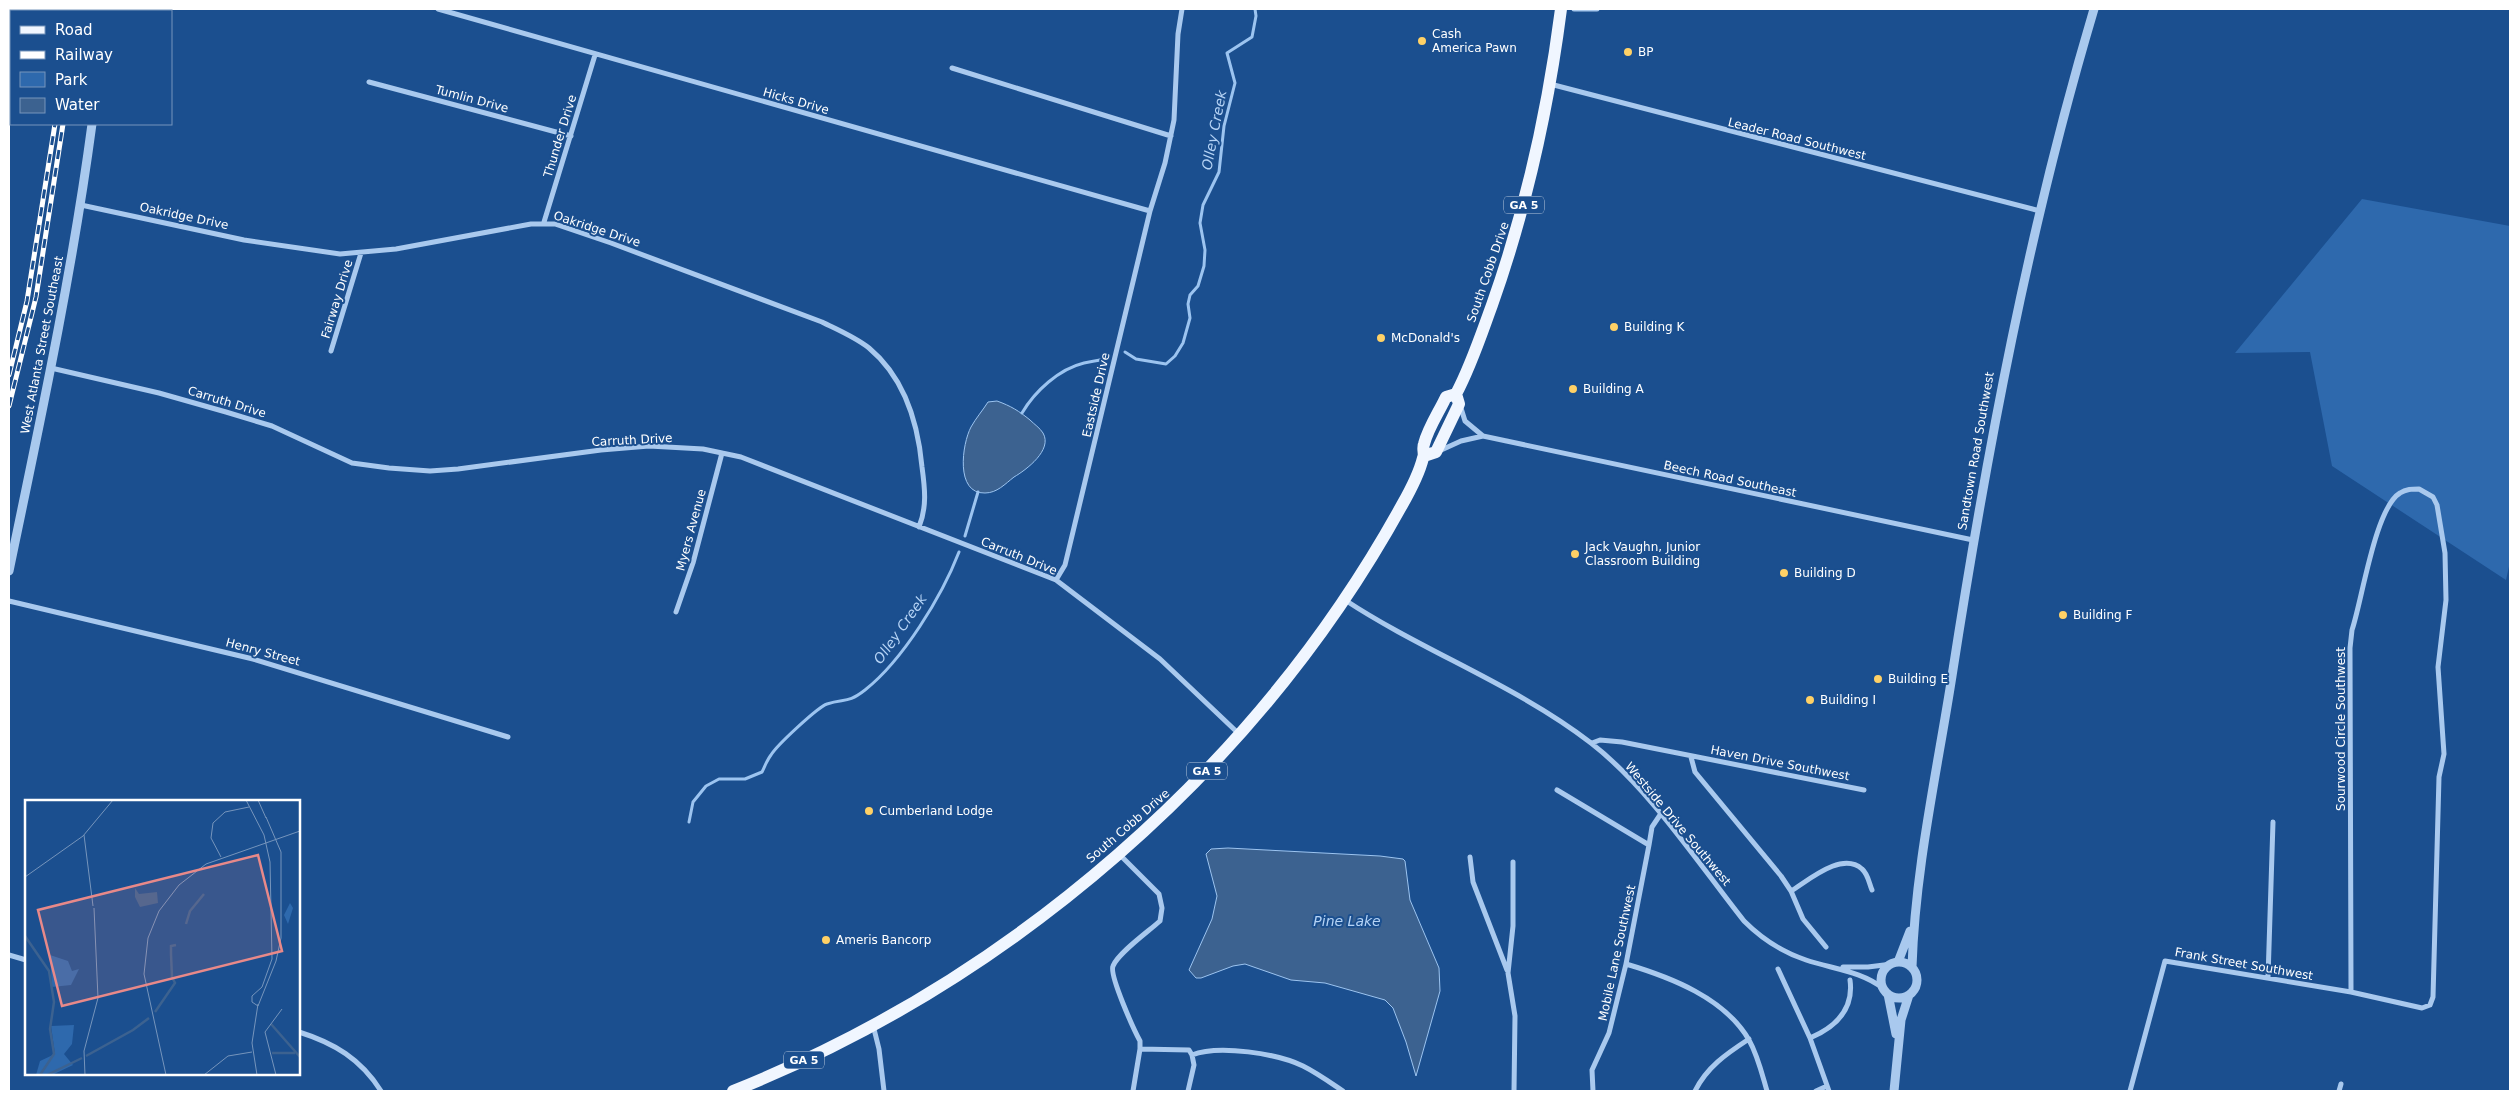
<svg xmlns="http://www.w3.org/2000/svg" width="2519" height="1100" font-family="'DejaVu Sans',sans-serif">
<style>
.green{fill:#2e69ad}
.water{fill:#3c6290;stroke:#9cc4f0}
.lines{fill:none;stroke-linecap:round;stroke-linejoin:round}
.stream{stroke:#9cc4f0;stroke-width:3}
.minor{stroke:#a9c9ee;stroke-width:5}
.tertiary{stroke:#a9c9ee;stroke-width:9}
.secondary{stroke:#d6e6fa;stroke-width:10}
.primary{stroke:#f0f6ff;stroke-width:12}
.rail-casing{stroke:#fff;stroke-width:5}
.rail{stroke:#1b4f8f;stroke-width:3;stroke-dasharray:9;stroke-linecap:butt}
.poi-dot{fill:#ffd166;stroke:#1b4f8f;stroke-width:2}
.labels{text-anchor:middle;stroke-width:4;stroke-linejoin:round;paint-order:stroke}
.shield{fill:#1b4f8f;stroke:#bbcadd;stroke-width:1}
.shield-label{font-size:11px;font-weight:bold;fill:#fff}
.poi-label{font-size:12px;fill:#fff;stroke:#1b4f8f;text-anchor:start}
.street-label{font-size:12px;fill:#fff;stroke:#1b4f8f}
.water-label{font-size:14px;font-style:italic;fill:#b5d3f5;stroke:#1b4f8f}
.inset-river{fill:none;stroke:#3c6290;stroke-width:2.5}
.inset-road{fill:none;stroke:#7695bc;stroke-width:1}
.view{fill:#e88989;fill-opacity:0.15;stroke:#e88989;stroke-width:2.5}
.inset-edge{fill:none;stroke:#fff;stroke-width:2.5}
</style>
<rect width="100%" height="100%" fill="#1b4f8f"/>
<path class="green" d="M2362,199L2510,226V562L2506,580L2332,466L2310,352L2235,353Z"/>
<path class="water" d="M997,401C1011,406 1019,411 1030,420C1034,424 1040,428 1043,433C1053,450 1026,470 1014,477C1005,484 997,493 985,493C955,494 962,444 971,427C976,418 983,410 988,402Z
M1228,848L1380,856L1403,859L1405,861L1410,900L1439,968L1440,991L1416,1076L1406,1042L1393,1008L1385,1000L1325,983L1291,980L1245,964L1233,966L1201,978H1196L1189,970L1212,919L1217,896L1206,854L1211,849Z"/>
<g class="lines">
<path class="stream" d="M1125,352L1136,359L1166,364L1175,356L1183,343L1190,318L1188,304L1190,295L1198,286L1204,266L1205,250L1200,223L1203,205L1219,172L1224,126L1235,83L1227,53L1252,37L1256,16L1255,9
M1022,413C1035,391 1059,369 1084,363C1092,361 1099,361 1107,358
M965,536L978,492
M689,822L693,802L706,786L719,779H745L762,772C765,766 767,760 771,755C777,745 818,707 827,704C845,698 847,704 865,690C903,660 942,596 959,552"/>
<path class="minor" d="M438,9L1150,211
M1574,9H1597
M952,68L1171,136
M369,82L571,136
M1550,84L2040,211
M81,205L244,240L340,254L396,249L531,224H555L611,243L822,322C838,330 855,337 869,348C905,378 918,423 922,467C925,489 927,507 919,527
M544,222L595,55
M331,351L361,253
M51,368L159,393L226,412L272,426L352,463L389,468L430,471L458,469L601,450L649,446L703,449L741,457L1056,580L1160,659L1238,733
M1461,408L1465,421L1483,436
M1439,451L1461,441L1483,436L1973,540
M1056,580L1065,565L1150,211L1165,163L1174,120L1178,34L1182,9
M1345,600C1424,652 1516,685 1591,743C1649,788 1698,863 1744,921C1761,938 1782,952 1806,960C1833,969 1861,971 1884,989
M9,601L253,659L508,737
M676,612L693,563L722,453
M1592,743L1600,740L1622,742L1864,790
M1691,757L1695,772L1781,876L1791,891L1803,919L1826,947
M1557,790L1649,845L1652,827L1660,815
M1119,854L1159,894L1162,908L1160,921C1149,931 1118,953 1113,966C1109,975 1134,1030 1140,1041V1049L1133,1091
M1470,857L1473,882L1507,970
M1513,862V926L1508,973L1515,1016L1514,1091
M1791,891C1809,880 1842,851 1862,869C1868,874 1869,883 1872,890
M9,955L26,960
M1626,964C1670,977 1725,998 1749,1040C1758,1056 1762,1074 1767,1091
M1843,967H1868L1892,964
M1778,969L1810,1038L1829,1091
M2268,978L2273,822
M873,1025L879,1049L884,1091
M299,1032C334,1043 361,1059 381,1091
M1810,1038C1836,1027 1854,1009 1850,980
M1140,1049L1189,1050L1192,1055
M1192,1055C1219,1044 1278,1054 1303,1066C1317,1073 1331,1083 1343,1091
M1188,1091L1194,1065L1192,1055
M1593,1091L1592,1070L1609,1033L1626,964L1649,845
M1695,1091C1707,1067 1726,1054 1749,1039
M1816,1091L1827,1086
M2130,1091L2165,961L2351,992L2422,1008L2430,1005L2433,997L2439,777L2444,754L2438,667L2446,600L2445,553L2437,505L2433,497L2419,489C2412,489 2406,489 2400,493C2375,508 2362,601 2352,630L2350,648L2351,992
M2339,1091L2341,1084"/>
<path class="tertiary" d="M110,11V9
M9,571C40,422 72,274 92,124
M1898,962L1910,931
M1881 980a18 18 0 1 1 36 0a18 18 0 1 1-36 0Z
M1912,967C1915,869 1937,772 1952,676C1987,450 2029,227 2094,9
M1888,994L1896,1034
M1894,1091L1901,1020L1909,995"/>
<path class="secondary" d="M33,11L34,9
M46,11L47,9
M9,65L11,59
M9,100L11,94"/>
<path class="primary" d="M1424,456L1436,452L1459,404L1456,394
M733,1091C1011,980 1257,768 1402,505C1410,491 1419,474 1423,458C1425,454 1422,448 1424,444C1428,428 1439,412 1446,397L1456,394C1471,366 1481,335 1492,305C1526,209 1548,110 1561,9"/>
<defs>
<path id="rail" d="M72,11L73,9
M9,375L27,301L55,124
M9,406L36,297L63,124"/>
</defs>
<use href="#rail" class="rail-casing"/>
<use href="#rail" class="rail"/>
</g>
<g class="poi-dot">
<circle cx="1422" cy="41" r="5"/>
<circle cx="1628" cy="52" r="5"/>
<circle cx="1614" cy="327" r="5"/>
<circle cx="1381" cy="338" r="5"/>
<circle cx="1573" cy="389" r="5"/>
<circle cx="1575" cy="554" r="5"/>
<circle cx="1784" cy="573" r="5"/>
<circle cx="2063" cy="615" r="5"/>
<circle cx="1878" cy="679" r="5"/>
<circle cx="1810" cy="700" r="5"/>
<circle cx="869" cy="811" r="5"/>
<circle cx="826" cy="940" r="5"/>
</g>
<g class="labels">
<g class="shield">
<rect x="1504" y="196.5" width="40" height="17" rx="4"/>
<rect x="1187" y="762.5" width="40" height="17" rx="4"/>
<rect x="784" y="1051.5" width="40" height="17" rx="4"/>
</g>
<g class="shield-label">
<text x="1524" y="209">GA 5</text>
<text x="1207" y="775">GA 5</text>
<text x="804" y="1064">GA 5</text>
</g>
<g class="poi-label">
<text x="1432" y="38">Cash<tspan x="1432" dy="14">America Pawn</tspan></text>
<text x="1638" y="56">BP</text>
<text x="1624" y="331">Building K</text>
<text x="1391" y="342">McDonald's</text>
<text x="1583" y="393">Building A</text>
<text x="1585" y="551">Jack Vaughn, Junior<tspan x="1585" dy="14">Classroom Building</tspan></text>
<text x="1794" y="577">Building D</text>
<text x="2073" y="619">Building F</text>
<text x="1888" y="683">Building E</text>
<text x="1820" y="704">Building I</text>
<text x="879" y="815">Cumberland Lodge</text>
<text x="836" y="944">Ameris Bancorp</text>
</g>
<g class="street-label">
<text transform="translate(472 99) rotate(15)" y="4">Tumlin Drive</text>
<text transform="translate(796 101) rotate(16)" y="4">Hicks Drive</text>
<text transform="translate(560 136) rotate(-73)" y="4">Thunder Drive</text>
<text transform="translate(1797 139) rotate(14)" y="4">Leader Road Southwest</text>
<text transform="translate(184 216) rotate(12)" y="4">Oakridge Drive</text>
<text transform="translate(597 229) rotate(18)" y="4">Oakridge Drive</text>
<text transform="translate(1488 272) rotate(-71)" y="4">South Cobb Drive</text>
<text transform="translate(337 299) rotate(-73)" y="4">Fairway Drive</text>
<text transform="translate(42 345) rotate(-79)" y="4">West Atlanta Street Southeast</text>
<text transform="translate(1096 395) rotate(-77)" y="4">Eastside Drive</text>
<text transform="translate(227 402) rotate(17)" y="4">Carruth Drive</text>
<text transform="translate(632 440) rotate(-3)" y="4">Carruth Drive</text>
<text transform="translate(1976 451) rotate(-80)" y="4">Sandtown Road Southwest</text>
<text transform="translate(1730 479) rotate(12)" y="4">Beech Road Southeast</text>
<text transform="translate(691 530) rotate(-75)" y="4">Myers Avenue</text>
<text transform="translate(1019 556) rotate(22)" y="4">Carruth Drive</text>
<text transform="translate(263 652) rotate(15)" y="4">Henry Street</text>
<text transform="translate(2341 729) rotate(-90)" y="4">Sourwood Circle Southwest</text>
<text transform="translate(1780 763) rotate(11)" y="4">Haven Drive Southwest</text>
<text transform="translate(1678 824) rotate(50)" y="4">Westside Drive Southwest</text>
<text transform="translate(1128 826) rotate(-41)" y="4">South Cobb Drive</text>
<text transform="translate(1617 953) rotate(-78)" y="4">Mobile Lane Southwest</text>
<text transform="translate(2244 964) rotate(10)" y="4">Frank Street Southwest</text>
</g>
<g class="water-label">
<text transform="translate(1214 130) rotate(-79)" y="5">Olley Creek</text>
<text transform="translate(900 629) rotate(-55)" y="5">Olley Creek</text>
<text x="1347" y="926">Pine Lake</text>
</g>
</g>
<g transform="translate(25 800)">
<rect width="275" height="275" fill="#1b4f8f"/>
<path d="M265,103L268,108L263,124L259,115ZM25,155L43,161L47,171L54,169L46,185L27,187ZM49,225L47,244L39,254L48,265L27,275H11L15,261L30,254L26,226Z" fill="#2e69ad"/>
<path d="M110,88L114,94L132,92L133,103L115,107L110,97Z" fill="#3c6290"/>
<path class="inset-river" d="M161,124L165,111L179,94M0,136L24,171L29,202L25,229L29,254L15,275M130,212L150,183L147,177L146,154V146L151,145M246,224L275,257M247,253H270M61,256L108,230L124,218M22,275L57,258"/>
<path class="inset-road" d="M221,0L239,35L245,62L247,159L237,187L227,196V202L233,206M233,0L241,18M59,35L68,106M196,57L186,38L188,23L200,12L224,7M0,77L58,36L88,0M233,206L251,161L256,138V52L241,17M60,275L59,251L73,198L69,108M141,275L119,174L123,138L134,111L154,85L181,64L275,31M179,275L203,256L227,252M232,275L227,243L233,204M251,275L240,232L257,209"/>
<path class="view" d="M233,55L257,151L37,206L13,110Z"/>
<rect width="275" height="275" class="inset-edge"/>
</g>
<rect width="2519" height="1100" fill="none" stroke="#ffffff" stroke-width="20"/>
<rect x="10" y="10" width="162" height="115" fill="#1b4f8f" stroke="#7695bc"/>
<rect x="20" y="26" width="25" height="8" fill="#f0f6ff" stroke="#7695bc"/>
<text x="55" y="35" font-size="15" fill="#ffffff">Road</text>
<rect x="20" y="51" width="25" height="8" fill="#ffffff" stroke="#7695bc"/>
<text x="55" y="60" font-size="15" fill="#ffffff">Railway</text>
<rect x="20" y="72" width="25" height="15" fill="#2e69ad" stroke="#7695bc"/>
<text x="55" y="85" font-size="15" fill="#ffffff">Park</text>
<rect x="20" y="98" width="25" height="15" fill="#3c6290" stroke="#7695bc"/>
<text x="55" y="110" font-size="15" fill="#ffffff">Water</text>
</svg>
